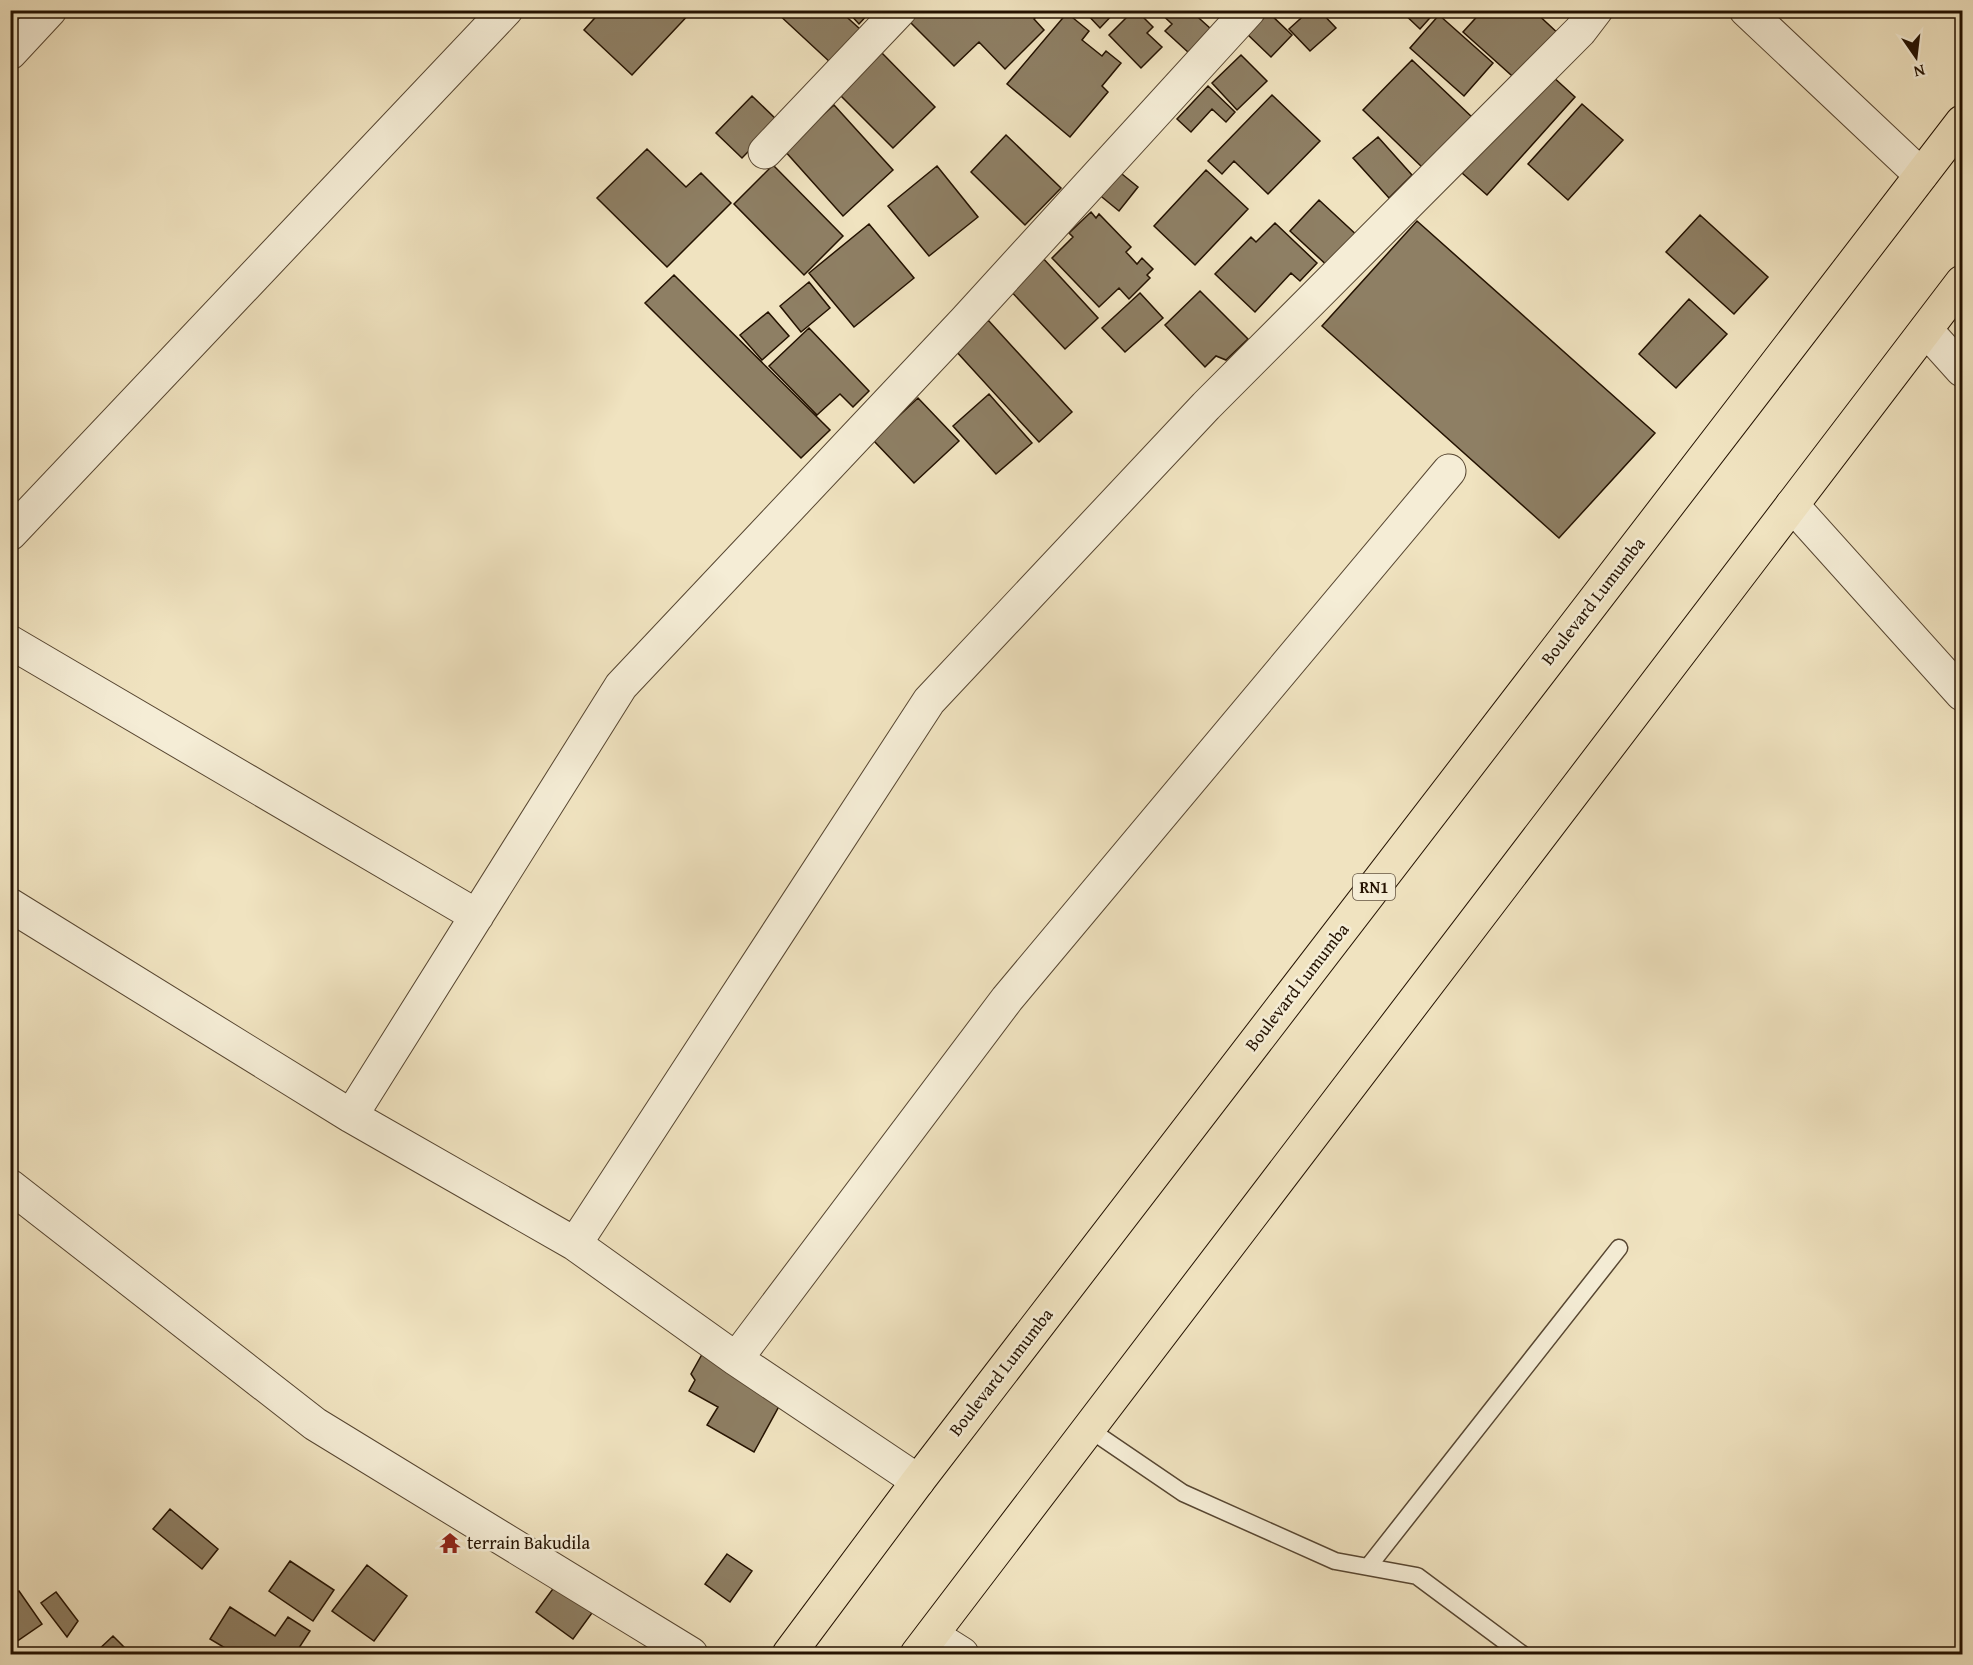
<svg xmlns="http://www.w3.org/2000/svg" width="1973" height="1665" font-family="'Gentium Book Plus',serif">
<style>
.building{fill:#8e7f64;stroke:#241201;stroke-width:1.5}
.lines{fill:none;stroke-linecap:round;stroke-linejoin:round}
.service-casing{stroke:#574631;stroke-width:19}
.minor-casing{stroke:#574631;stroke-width:35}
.trunk-casing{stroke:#241201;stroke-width:35}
.service{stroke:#f5edd6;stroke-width:16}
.minor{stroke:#f5edd6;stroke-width:33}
.trunk{stroke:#f0e3c0;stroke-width:33}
.labels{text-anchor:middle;stroke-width:5;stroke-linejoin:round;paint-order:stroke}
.shield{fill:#f5edd6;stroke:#635441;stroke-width:1.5}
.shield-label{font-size:16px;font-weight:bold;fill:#241201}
.street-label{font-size:18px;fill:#241201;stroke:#f5edd6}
.poi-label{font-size:18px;fill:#241201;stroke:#f5edd6;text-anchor:start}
</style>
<rect width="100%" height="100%" fill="#f0e3c0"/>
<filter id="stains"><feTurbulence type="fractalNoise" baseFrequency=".00333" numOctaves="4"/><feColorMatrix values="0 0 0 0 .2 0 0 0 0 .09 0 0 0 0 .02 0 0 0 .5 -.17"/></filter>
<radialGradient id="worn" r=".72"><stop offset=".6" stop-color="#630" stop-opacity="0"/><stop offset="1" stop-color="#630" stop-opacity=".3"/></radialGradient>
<path class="building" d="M602,10H693L632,75L584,30Z
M779,10H839L861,30L831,63L777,13Z
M846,10H872L859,24Z
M917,10H1042L1034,19L1044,30L1005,69L979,42L954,66L908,20Z
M1083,10H1117L1100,28Z
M1134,10H1136L1153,27L1147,33L1162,47L1141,68L1109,35Z
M1157,10H1190L1211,29L1189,53L1165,31L1172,24Z
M1310,10H1319L1336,28L1310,51L1289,29Z
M1400,10H1437L1420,29Z
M1483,10H1533L1562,37L1520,83L1463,32Z
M1267,11L1292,35L1271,57L1246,33Z
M1067,13L1089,31L1082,40L1102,56L1106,51L1121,63L1102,86L1108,92L1070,137L1007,84Z
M1439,15L1493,63L1464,96L1410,48Z
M880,51L935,107L893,148L838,93Z
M1241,55L1267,81L1237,110L1212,83Z
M1412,60L1474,119L1424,169L1363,110Z
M1551,75L1575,97L1487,195L1462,173Z
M1208,86L1235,112L1226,122L1212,109L1191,132L1177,119Z
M1272,95L1320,141L1268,194L1234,161L1222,174L1208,161Z
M752,96L778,121L742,158L716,133Z
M1582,104L1623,140L1568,200L1528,164Z
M834,105L893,170L843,216L784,150Z
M1006,135L1061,188L1025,225L971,172Z
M1378,137L1412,175L1389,198L1353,158Z
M647,149L686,187L701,173L731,203L667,267L597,198Z
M773,165L843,236L804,275L734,204Z
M937,166L978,217L929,256L888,206Z
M1117,170L1138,187L1119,211L1097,193Z
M1206,170L1248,209L1195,265L1154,226Z
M1319,200L1361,239L1332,270L1290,231Z
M1091,212L1096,218L1099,214L1131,247L1126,252L1137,264L1142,258L1153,269L1147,275L1150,278L1129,299L1119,288L1099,307L1052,258L1073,237L1069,233Z
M1700,215L1768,277L1734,314L1666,252Z
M1417,221L1655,433L1559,538L1322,326Z
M1275,223L1317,263L1300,281L1291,273L1255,312L1215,274L1251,237L1256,242Z
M869,224L914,278L854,327L809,273Z
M1041,256L1098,318L1065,349L1007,287Z
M674,275L830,430L801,458L645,303Z
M809,282L830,308L801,332L780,306Z
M1200,291L1248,339L1226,360L1216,356L1205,367L1165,325Z
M1140,293L1163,318L1125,352L1102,328Z
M1689,299L1727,334L1676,388L1639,354Z
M768,312L789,336L762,360L740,335Z
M988,320L1072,412L1039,442L955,350Z
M809,328L869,391L853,407L840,394L817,415L769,366Z
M989,394L1032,443L996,474L953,426Z
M918,398L959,441L914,483L873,440Z
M705,1349L783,1399L754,1452L707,1425L718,1407L689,1391L695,1380L691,1374Z
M170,1509L218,1549L202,1569L153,1529Z
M727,1554L752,1571L730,1602L705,1584Z
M290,1561L334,1590L313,1621L269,1591Z
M367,1565L407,1596L374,1641L332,1611Z
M555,1586L592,1613L573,1639L536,1612Z
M19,1591L42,1624L10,1646V1597Z
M56,1592L78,1621L67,1637L41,1603Z
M230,1607L275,1636L288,1617L310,1631L295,1654H235L210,1639Z
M113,1636L131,1654H94Z"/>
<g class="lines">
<defs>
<path id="service" d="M1089,1429L1183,1493L1335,1561L1417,1576L1522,1654
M1368,1567L1619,1248"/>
<path id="minor" d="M1746,10L1921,175
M10,53L50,10
M765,152L900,10
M1926,330L1962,370
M1792,505L1962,694
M10,534L506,10
M10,642L477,916
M10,905L351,1116L575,1244L736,1359L918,1481
M351,1116L621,686L965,321L1249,10
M10,1186L315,1424L691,1654
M575,1244L929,701L1206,406L1580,31L1596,10
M736,1359L1007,999L1449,471
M932,1635L962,1654"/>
<path id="trunk" d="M789,1654L918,1481L1962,122
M917,1654L1962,282"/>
</defs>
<use href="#service" class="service-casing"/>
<use href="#minor" class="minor-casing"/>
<use href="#trunk" class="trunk-casing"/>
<use href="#service" class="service"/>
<use href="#minor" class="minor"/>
<use href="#trunk" class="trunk"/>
</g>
<defs>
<symbol id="temple-bare" viewBox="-9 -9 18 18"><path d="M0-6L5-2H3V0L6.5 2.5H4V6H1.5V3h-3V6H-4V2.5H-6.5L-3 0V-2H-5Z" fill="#8f2418" stroke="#f5edd6" stroke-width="2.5" paint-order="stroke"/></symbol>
</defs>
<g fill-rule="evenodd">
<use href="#temple-bare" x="435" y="1528" width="30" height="30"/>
</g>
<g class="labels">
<rect class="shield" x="1353" y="874" width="42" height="26" rx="4.5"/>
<g class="shield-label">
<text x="1374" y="893">RN1</text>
</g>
<g class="street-label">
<text transform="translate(1593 601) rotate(-52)" y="6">Boulevard Lumumba</text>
<text transform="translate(1297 987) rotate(-52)" y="6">Boulevard Lumumba</text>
<text transform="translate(1001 1372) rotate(-52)" y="6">Boulevard Lumumba</text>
</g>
<g class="poi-label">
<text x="467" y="1549">terrain Bakudila</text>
</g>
</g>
<rect width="1973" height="1665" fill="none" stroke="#f0e3c0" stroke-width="36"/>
<rect x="12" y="12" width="1949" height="1641" fill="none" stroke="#241201" stroke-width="3"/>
<rect x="18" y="18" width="1937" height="1629" fill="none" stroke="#241201" stroke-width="1.5"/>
<g transform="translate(1916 57) rotate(166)" stroke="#f5edd6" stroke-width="4.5" paint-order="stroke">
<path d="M0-4.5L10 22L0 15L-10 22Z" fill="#241201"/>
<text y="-9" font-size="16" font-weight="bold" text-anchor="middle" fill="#241201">N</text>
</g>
<rect width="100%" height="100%" filter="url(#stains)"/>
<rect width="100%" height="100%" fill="url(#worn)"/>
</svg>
